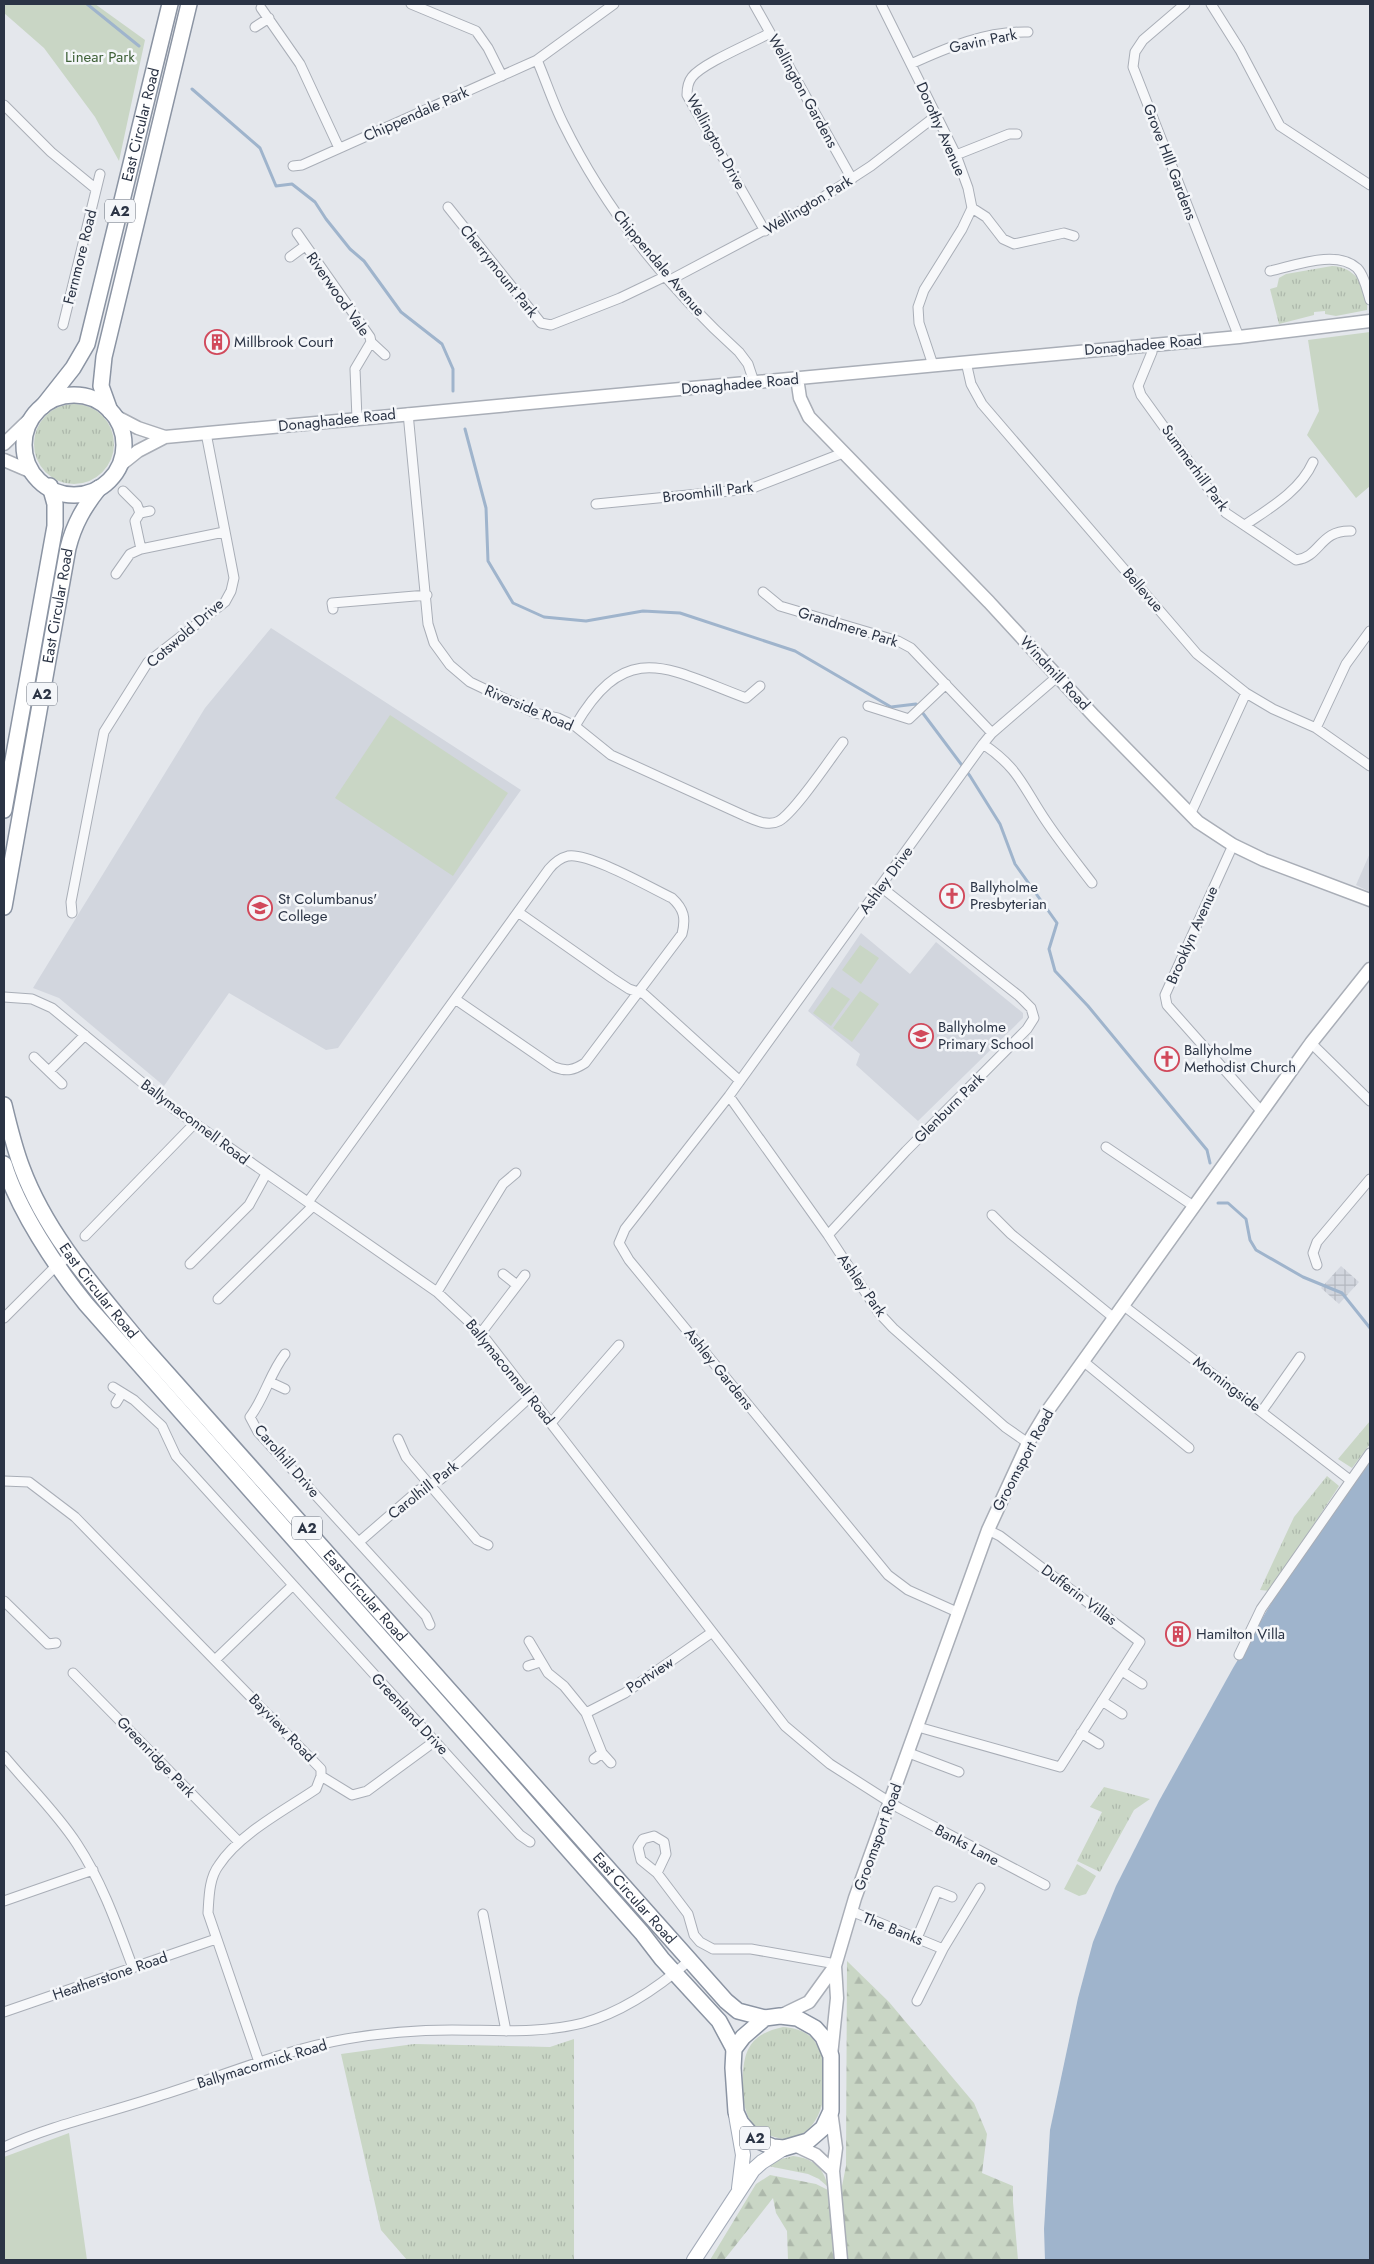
<svg xmlns="http://www.w3.org/2000/svg" width="1374" height="2264" font-family="Jost,sans-serif">
<style>
.built{fill:#d2d6de}
.industrial{fill:url(#industrial-grid)}
.grass{fill:url(#grass-tufts)}
.forest{fill:url(#forest-firs)}
.green{fill:#c9d6c5}
.water{fill:#9fb4cc}
.lines{fill:none;stroke-linecap:round;stroke-linejoin:round}
.stream{stroke:#9fb4cc;stroke-width:3}
.street-casing{stroke:#a9aeb7;stroke-width:11}
.secondary-casing{stroke:#a9aeb7;stroke-width:15}
.primary-casing{stroke:#a3abb8;stroke-width:16}
.highway-casing{stroke:#8b94a3;stroke-width:18}
.street{stroke:#f7f8fa;stroke-width:9}
.secondary{stroke:#fff;stroke-width:12}
.primary{stroke:#fff;stroke-width:14}
.highway{stroke:#fff;stroke-width:15}
.labels{text-anchor:middle;stroke-width:5;stroke-linejoin:round;paint-order:stroke}
.shield{fill:#f4f6f9;stroke:#676e7b;stroke-width:1}
.shield-label{font-size:14px;font-weight:bold;fill:#2b3445}
.street-label{font-size:15px;fill:#2b3445;stroke:#f4f6f9}
.park-label{font-size:15px;fill:#3f6138;stroke:#f4f6f9}
.poi-label{font-size:15px;fill:#2b3445;stroke:#f4f6f9;text-anchor:start}
</style>
<defs>
<pattern id="industrial-grid" width="8" height="8" patternUnits="userSpaceOnUse" patternTransform="scale(1.25)"><rect width="8" height="8" fill="#d2d6de"/><path d="M0 4h8M4 0v8" fill="none" stroke="#b4b8c0"/></pattern>
<pattern id="grass-tufts" width="24" height="20" patternUnits="userSpaceOnUse" patternTransform="scale(1.25)"><rect width="24" height="20" fill="#c9d6c5"/><path d="M3 7l-1-3M5 7V3M7 7l1-3M15 17l-1-3M17 17v-4M19 17l1-3" fill="none" stroke="#adb8ab"/></pattern>
<pattern id="forest-firs" width="22" height="20" patternUnits="userSpaceOnUse" patternTransform="scale(1.25)"><rect width="22" height="20" fill="#c9d6c5"/><path d="M5 1l3.5 6h-7zM16 11l3.5 6h-7z" fill="#adb8ab"/></pattern>
</defs>
<rect width="100%" height="100%" fill="#e4e7ec"/>
<path class="built" d="M271,628L521,790L338,1048L326,1050L229,993L164,1086L59,998L33,988L205,708Z
M1370,853V892L1356,885Z
M861,933L910,974L936,942L1023,1013V1018L918,1121L856,1065L860,1054L808,1011Z"/>
<path class="industrial" d="M1341,1266L1359,1282L1339,1304L1321,1288Z"/>
<path class="grass" d="M1332,266C1355,267 1369,287 1367,310L1336,316L1325,314V311L1314,312V315L1279,324L1270,289L1277,287L1279,278L1286,274Z
M34 444a40 40 0 1 1 80 0a40 40 0 1 1-80 0Z
M1370,1421V1444L1352,1468L1338,1459Z
M1327,1476L1339,1486L1270,1591L1260,1590L1294,1517Z
M1104,1787L1150,1799L1134,1810L1100,1872L1077,1861L1102,1812L1090,1807Z
M783,2027C793,2028 803,2030 811,2037C841,2067 824,2163 764,2133C748,2125 744,2109 743,2092C742,2056 745,2035 783,2027Z
M574,2039V2260H407L381,2230L341,2054L414,2044L550,2047Z
M793,2156C813,2158 824,2168 828,2187L819,2179L808,2174L768,2166L771,2162Z"/>
<path class="forest" d="M847,1961L889,2002L974,2103L987,2134L982,2173L1013,2186V2202L1018,2260H788L787,2231L776,2213L773,2198L724,2260H710L756,2184L770,2175L816,2184L840,2196L846,2166Z"/>
<path class="green" d="M4,4H95L145,40L119,161L95,117L44,48L4,13Z
M1370,332V486L1356,498L1307,435L1319,411L1308,340Z
M390,715L508,793L453,876L335,798Z
M860,945L879,958L861,984L842,970Z
M832,987L850,999L831,1026L813,1013Z
M860,991L879,1004L852,1042L833,1028Z
M1077,1864L1096,1876L1086,1894L1079,1896L1064,1889Z
M69,2133L87,2260H4V2157Z"/>
<path class="water" d="M1370,1461V2260H1045L1044,2229L1050,2130L1078,1998L1093,1942L1116,1886L1159,1801L1233,1668L1273,1600Z"/>
<g class="lines">
<path class="stream" d="M87,4L139,46
M192,89L260,148L276,186L292,184L315,202L326,219L350,249L364,261L401,312L442,344L453,369V391
M465,429L486,508L488,561L513,603L544,617L586,621L643,611L680,613L795,651L891,707L916,704L970,776L1000,824L1015,864L1057,923L1049,949L1055,971L1088,1006L1207,1150L1210,1163
M1218,1203H1228L1246,1219L1250,1240L1256,1250L1303,1277L1342,1293L1370,1328"/>
<defs>
<path id="street" d="M411,4L476,31L488,48L502,76
M614,4L537,60C546,81 553,103 563,123C605,209 668,288 739,352L748,364L754,382
M754,4L852,179
M881,4L956,155L968,188L972,208L962,229L924,290L918,307L919,323L933,365
M1185,4L1143,40L1135,52L1133,67L1239,337
M1211,4L1240,50L1280,126L1370,185
M261,8L300,64L339,148
M255,27L269,18
M911,64C948,47 987,31 1028,32
M4,105L51,152L96,189
M956,155L1009,134H1017
M293,166L302,165L537,60
M448,207L541,323L551,325L620,298L666,276
M972,208L986,217L1003,239L1014,244L1064,233L1074,236
M765,231L687,95C687,89 688,82 692,77C703,63 752,43 770,33
M297,233L370,337L371,342L355,369L357,419
M290,257L305,246
M1270,271C1294,266 1336,249 1357,268C1364,275 1367,290 1370,300
M670,280L808,207L871,166L937,115
M63,325L100,174
M371,342L385,355
M1152,344V352L1138,386L1141,395L1226,513L1296,560C1321,557 1319,530 1351,531
M966,362L971,384L982,404L1197,654L1246,693L1273,709L1316,728L1370,766
M408,413L428,624L434,643L450,665L470,682L535,713L558,718L575,726L611,755L745,816C755,820 768,827 779,821C795,812 830,759 843,742
M123,491L137,505L140,513L135,521L141,549
M596,504L750,489L843,453
M140,513L150,511
M1245,525C1270,508 1300,491 1313,462
M116,574L130,554L141,549L224,532
M763,592L780,606L898,641L911,648L992,733
M333,609L332,603L427,595
M868,706L909,719L946,684
M575,726C627,637 668,669 746,698L760,686
M1316,728L1346,664L1370,631
M983,744C1019,768 1023,787 1046,821C1060,842 1076,862 1092,883
M1190,815L1246,693
M1233,845L1165,995L1167,1005L1262,1112
M518,912L612,978L629,989L644,994L740,1081
M72,913L71,902L104,732L148,662L225,602L231,591L234,578L206,433
M4,997L32,999L52,1008L174,1109L437,1292L481,1333L785,1726L830,1764L899,1808L1045,1885
M1311,1043L1370,1101
M34,1057L62,1084
M49,1071L85,1035
M729,1096L828,1235L879,1313L893,1328L1005,1427L1028,1443
M1106,1147L1195,1207
M308,1202L549,869C554,863 560,858 568,856C588,852 651,888 672,898C684,909 686,918 682,934L585,1063C574,1070 567,1072 554,1067L455,999
M992,1215L1011,1234L1114,1318
M828,1235L906,1151L1027,1029L1034,1018L1031,1008L1019,996L881,887
M85,1236L195,1123
M190,1264L249,1205L266,1174
M1317,1265L1313,1253L1317,1242L1370,1179
M503,1274L517,1285
M437,1292L503,1184L516,1173
M218,1299L313,1206
M1124,1306L1350,1480
M4,1318L57,1265L70,1256
M481,1333L525,1275
M285,1354C270,1373 265,1397 250,1417L258,1432L426,1616L430,1625
M1083,1361L1189,1448
M270,1382L285,1389
M113,1387L134,1400L162,1426L176,1456L520,1835L530,1842
M116,1403L122,1393
M1262,1411L1300,1357
M551,1423L619,1345
M398,1439L406,1457L477,1540L488,1545
M4,1481L29,1482L75,1517L321,1769V1776L316,1789C285,1810 239,1834 219,1865C209,1878 209,1897 208,1913L259,2062
M359,1542L419,1490L441,1479L530,1397
M4,1601L48,1644L56,1643
M957,1612L908,1590L888,1575L629,1260L619,1243L625,1229L729,1096L983,744L992,733L1058,676
M529,1641L548,1673L564,1686L586,1713L602,1753L611,1763
M1239,1655L1261,1609L1370,1453
M215,1660L292,1586
M528,1666L540,1662
M1122,1671L1142,1684
M73,1673L239,1842
M1102,1701L1122,1714
M586,1713L625,1693L711,1633
M918,1727L1060,1767L1140,1642L1000,1536L988,1530
M1081,1733L1099,1744
M909,1753L959,1772
M4,1756C27,1784 57,1813 77,1844C102,1882 117,1925 133,1968
M594,1759L602,1753
M321,1776L352,1795L367,1791L435,1741
M657,1873L666,1854L664,1842L654,1836L643,1839L638,1847L641,1860L657,1873L688,1914L694,1935L700,1942L713,1949H751L836,1964
M4,1901L93,1870
M851,1911L943,1949
M483,1914L506,2031
M917,1938L937,1891L952,1897
M917,2001L943,1949L980,1888
M4,2012L216,1939
M4,2147C55,2124 109,2113 162,2095C223,2076 283,2050 346,2039C381,2033 416,2030 452,2030C495,2030 540,2034 583,2023C623,2012 660,1986 690,1960"/>
<path id="secondary" d="M797,378L800,398L809,417L989,602L1094,716L1198,822L1233,845L1264,860L1370,900
M115,416L138,428L165,437
M4,444L33,416
M4,460L32,472
M118,467L138,451L165,437L1239,337L1370,321
M780,2016L809,2002L835,1966
M831,2056L837,1998L835,1966L855,1898L988,1530L1028,1443L1046,1413L1311,1043L1370,969
M831,2111L836,2148L833,2171L841,2260
M797,2146L816,2155L833,2171"/>
<path id="primary" d="M736,2115L743,2155L739,2188
M694,2260L753,2170L762,2162L784,2148"/>
<g id="highway">
<circle cx="74" cy="445" r="50"/>
<path id="s1" d="M43,406L73,368L87,344L170,4"/>
<path d="M110,411L101,386L104,357L189,4"/>
<path d="M4,810L55,526V504L50,486"/>
<path id="s2" d="M4,907L68,548C74,524 84,507 99,488"/>
<path id="s3" d="M4,1105C9,1126 14,1147 22,1168C47,1235 96,1289 141,1344L726,2001L738,2011L765,2018"/>
<path d="M4,1164C18,1210 56,1267 86,1304L642,1933L662,1959L719,2021L734,2049"/>
<path d="M780,2016L797,2018L815,2028L823,2037L831,2056V2111L823,2128L808,2141L784,2148L773,2147L756,2140L741,2123L736,2112L733,2068L734,2049L743,2037L765,2018Z"/>
</g>
</defs>
<use href="#street" class="street-casing"/>
<use href="#secondary" class="secondary-casing"/>
<use href="#primary" class="primary-casing"/>
<use href="#highway" class="highway-casing"/>
<use href="#street" class="street"/>
<use href="#secondary" class="secondary"/>
<use href="#primary" class="primary"/>
<use href="#highway" class="highway"/>
</g>
<defs>
<symbol id="building-ring" viewBox="-11 -11 22 22"><circle r="9.5" fill="#f4f6f9" stroke="#d1495b" stroke-width="1.5"/><path d="M-4-6H4V6H1V3H-1V6H-4ZM-2.5-4.3h1.7v1.8h-1.7ZM.8-4.3h1.7v1.8H.8ZM-2.5-1h1.7V.8h-1.7ZM.8-1h1.7V.8H.8Z" fill="#d1495b"/></symbol>
<symbol id="church-ring" viewBox="-11 -11 22 22"><circle r="9.5" fill="#f4f6f9" stroke="#d1495b" stroke-width="1.5"/><path d="M-1.2-6h2.4v3.5h3.3v2.4h-3.3V6h-2.4V-.1h-3.3v-2.4h3.3Z" fill="#d1495b"/></symbol>
<symbol id="school-ring" viewBox="-11 -11 22 22"><circle r="9.5" fill="#f4f6f9" stroke="#d1495b" stroke-width="1.5"/><path d="M0-5L7-2L0 1L-7-2ZM-4 1L0 2.5L4 1V4Q0 6-4 4Z" fill="#d1495b"/></symbol>
</defs>
<g fill-rule="evenodd">
<use href="#building-ring" x="203" y="328" width="28" height="28"/>
<use href="#church-ring" x="938" y="882" width="28" height="28"/>
<use href="#school-ring" x="246" y="894" width="28" height="28"/>
<use href="#school-ring" x="907" y="1022" width="28" height="28"/>
<use href="#church-ring" x="1153" y="1045" width="28" height="28"/>
<use href="#building-ring" x="1164" y="1620" width="28" height="28"/>
</g>
<g class="labels">
<g class="shield">
<rect x="105" y="199.5" width="30" height="23" rx="4"/>
<rect x="27" y="682.5" width="30" height="23" rx="4"/>
<rect x="292" y="1516.5" width="30" height="23" rx="4"/>
<rect x="740" y="2126.5" width="30" height="23" rx="4"/>
</g>
<g class="shield-label">
<text x="120" y="216">A2</text>
<text x="42" y="699">A2</text>
<text x="307" y="1533">A2</text>
<text x="755" y="2143">A2</text>
</g>
<g class="street-label">
<text transform="translate(983 41) rotate(-12)" y="5">Gavin Park</text>
<text transform="translate(803 91) rotate(61)" y="5">Wellington Gardens</text>
<text transform="translate(416 114) rotate(-24)" y="5">Chippendale Park</text>
<text dy="5" stroke="none"><textPath href="#s1" startOffset="302">East Circular Road</textPath></text>
<text transform="translate(941 129) rotate(66)" y="5">Dorothy Avenue</text>
<text transform="translate(716 142) rotate(61)" y="5">Wellington Drive</text>
<text transform="translate(1170 162) rotate(69)" y="5">Grove HIll Gardens</text>
<text transform="translate(808 205) rotate(-31)" y="5">Wellington Park</text>
<text transform="translate(80 257) rotate(-76)" y="5">Fernmore Road</text>
<text transform="translate(659 263) rotate(50)" y="5">Chippendale Avenue</text>
<text transform="translate(499 271) rotate(51)" y="5">Cherrymount Park</text>
<text transform="translate(338 294) rotate(55)" y="5">Riverwood Vale</text>
<text transform="translate(1143 345) rotate(-5)" y="5">Donaghadee Road</text>
<text transform="translate(740 384) rotate(-5)" y="5">Donaghadee Road</text>
<text transform="translate(337 420) rotate(-6)" y="5">Donaghadee Road</text>
<text transform="translate(1195 468) rotate(54)" y="5">Summerhill Park</text>
<text transform="translate(708 492) rotate(-7)" y="5">Broomhill Park</text>
<text transform="translate(1143 590) rotate(49)" y="5">Bellevue</text>
<text dy="5" stroke="none"><textPath href="#s2" startOffset="306">East Circular Road</textPath></text>
<text transform="translate(848 627) rotate(17)" y="5">Grandmere Park</text>
<text transform="translate(185 633) rotate(-41)" y="5">Cotswold Drive</text>
<text transform="translate(1055 673) rotate(47)" y="5">Windmill Road</text>
<text transform="translate(529 708) rotate(23)" y="5">Riverside Road</text>
<text transform="translate(886 880) rotate(-54)" y="5">Ashley Drive</text>
<text transform="translate(1192 935) rotate(-66)" y="5">Brooklyn Avenue</text>
<text transform="translate(949 1108) rotate(-45)" y="5">Glenburn Park</text>
<text transform="translate(195 1122) rotate(37)" y="5">Ballymaconnell Road</text>
<text transform="translate(862 1285) rotate(55)" y="5">Ashley Park</text>
<text dy="5" stroke="none"><textPath href="#s3" startOffset="211">East Circular Road</textPath></text>
<text transform="translate(719 1369) rotate(51)" y="5">Ashley Gardens</text>
<text transform="translate(510 1372) rotate(51)" y="5">Ballymaconnell Road</text>
<text transform="translate(1227 1384) rotate(37)" y="5">Morningside</text>
<text transform="translate(1023 1460) rotate(-62)" y="5">Groomsport Road</text>
<text transform="translate(287 1461) rotate(49)" y="5">Carolhill Drive</text>
<text transform="translate(423 1490) rotate(-38)" y="5">Carolhill Park</text>
<text dy="5" stroke="none"><textPath href="#s3" startOffset="616">East Circular Road</textPath></text>
<text transform="translate(1079 1595) rotate(37)" y="5">Dufferin Villas</text>
<text transform="translate(650 1675) rotate(-33)" y="5">Portview</text>
<text transform="translate(410 1714) rotate(47)" y="5">Greenland Drive</text>
<text transform="translate(282 1728) rotate(46)" y="5">Bayview Road</text>
<text transform="translate(156 1757) rotate(46)" y="5">Greenridge Park</text>
<text transform="translate(878 1837) rotate(-70)" y="5">Groomsport Road</text>
<text transform="translate(967 1845) rotate(28)" y="5">Banks Lane</text>
<text dy="5" stroke="none"><textPath href="#s3" startOffset="1021">East Circular Road</textPath></text>
<text transform="translate(893 1929) rotate(22)" y="5">The Banks</text>
<text transform="translate(110 1976) rotate(-19)" y="5">Heatherstone Road</text>
<text transform="translate(262 2064) rotate(-17)" y="5">Ballymacormick Road</text>
</g>
<g class="park-label">
<text x="100" y="62">Linear Park</text>
</g>
<g class="poi-label">
<text x="234" y="347">Millbrook Court</text>
<text x="970" y="892">Ballyholme<tspan x="970" dy="17">Presbyterian</tspan></text>
<text x="278" y="904">St Columbanus'<tspan x="278" dy="17">College</tspan></text>
<text x="938" y="1032">Ballyholme<tspan x="938" dy="17">Primary School</tspan></text>
<text x="1184" y="1055">Ballyholme<tspan x="1184" dy="17">Methodist Church</tspan></text>
<text x="1196" y="1639">Hamilton Villa</text>
</g>
</g>
<rect width="1374" height="2264" fill="none" stroke="#2b3445" stroke-width="10"/>
</svg>
